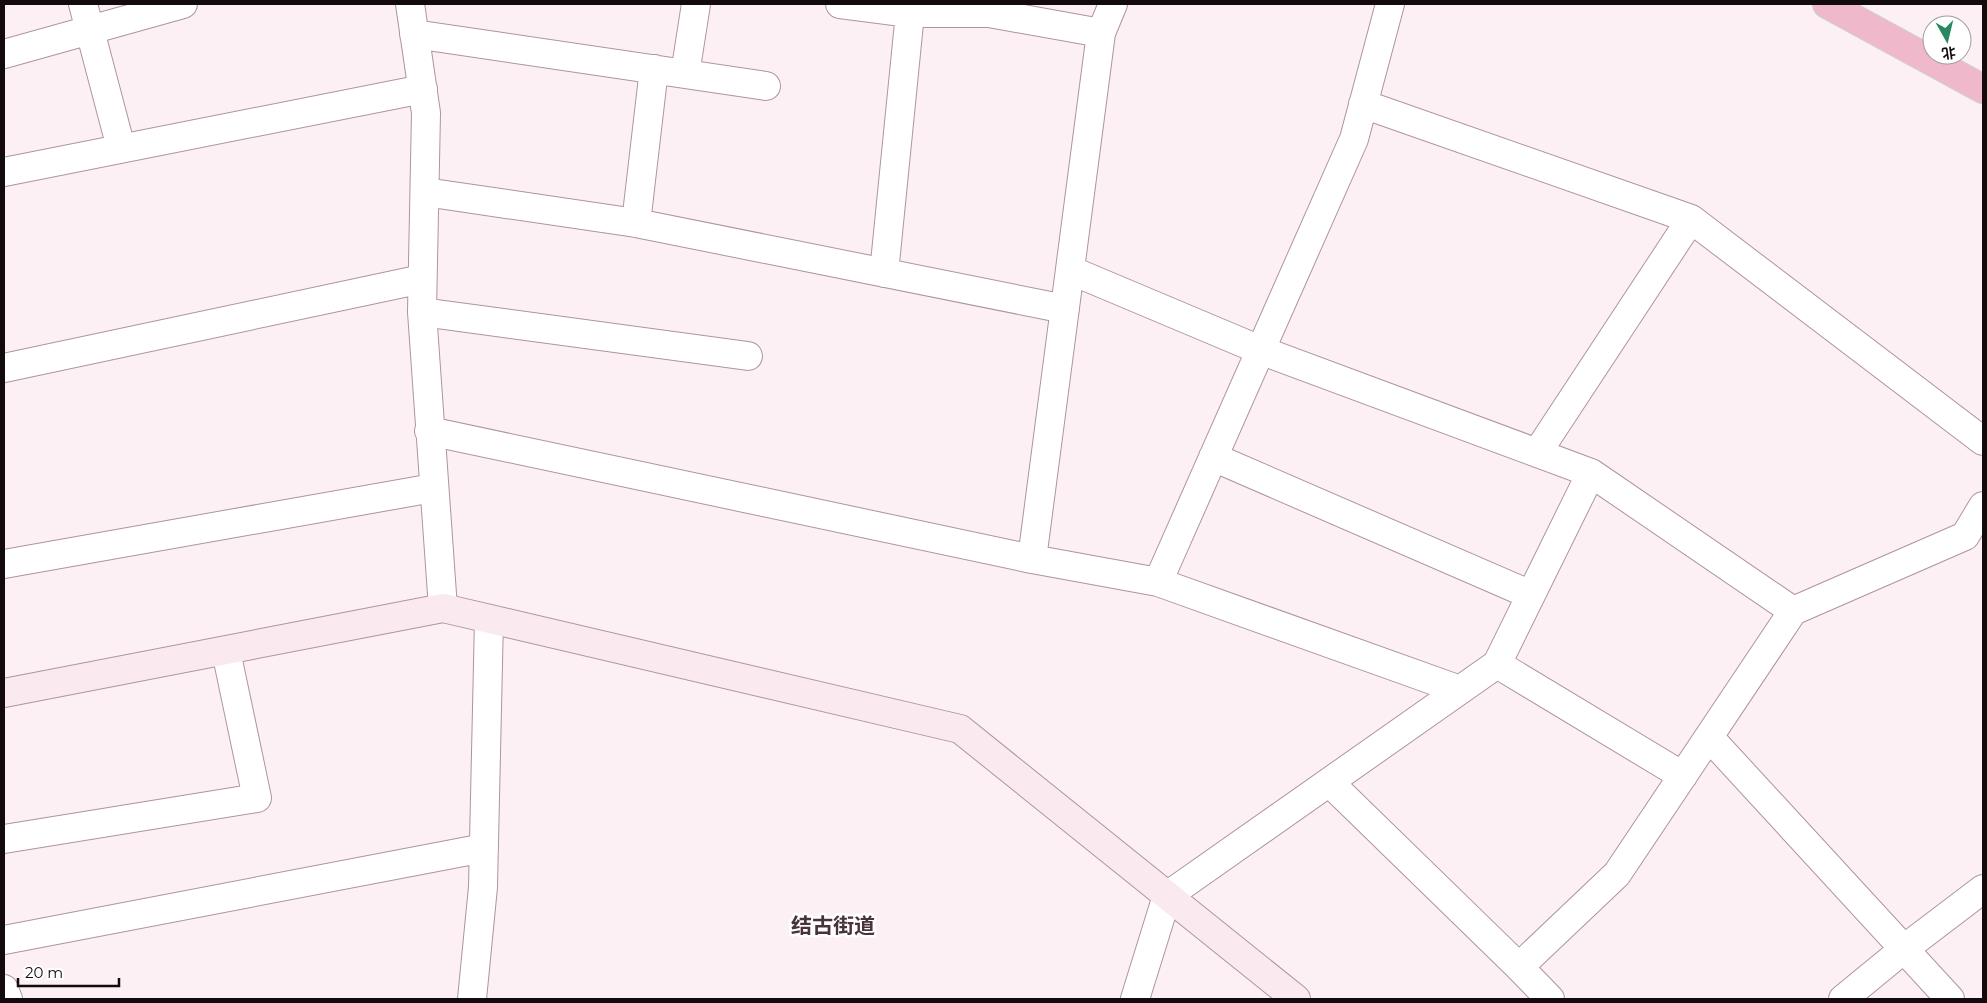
<svg xmlns="http://www.w3.org/2000/svg" width="1987" height="1003" font-family="Montserrat,'Noto Sans SC',sans-serif">
<style>
.lines{fill:none;stroke-linecap:round;stroke-linejoin:round}
.street-casing{stroke:#af949c;stroke-width:30}
.secondary-casing{stroke:#af949c;stroke-width:30}
.highway-casing{stroke:#d0cecf;stroke-width:30}
.street{stroke:#fff;stroke-width:28}
.secondary{stroke:#faeaef;stroke-width:28}
.highway{stroke:#f0b9cb;stroke-width:28}
.labels{text-anchor:middle;stroke-width:5;stroke-linejoin:round;paint-order:stroke}
.district-label{font-size:21px;font-weight:bold;fill:#49333a;stroke:#fff}
</style>
<rect width="100%" height="100%" fill="#fcf0f4"/>
<g class="lines">
<defs>
<path id="street" d="M83,4L121,148
M410,4L426,113L422,312L443,608
M840,4L910,13H989L1101,33
M414,34L766,86
M4,54L183,4
M685,74L696,4
M1363,104L1691,219L1983,441
M4,172L423,89
M425,192L636,223L1065,309
M636,223L654,69
M1070,270L1260,350L1591,473L1793,611
M884,273L910,13
M422,312L748,356
M4,368L422,279
M429,431L1032,559L1158,582L1460,690
M1537,453L1691,219
M1213,457L1531,595
M1032,559L1101,33L1113,4
M4,564L433,488
M1158,582L1354,139L1390,4
M1497,664L1683,776
M1709,737L1950,999
M1329,782L1519,967L1550,999
M4,839L257,798L226,651
M4,940L484,848
M1519,967L1617,874L1793,611L1965,536L1983,506
M4,989L8,999
M472,999L483,887L489,619
M1135,999L1167,896L1497,664L1591,473
M1843,999L1904,949L1983,889"/>
<path id="secondary" d="M4,693L443,608L960,729L1296,999"/>
<path id="highway" d="M1827,4L1983,89"/>
</defs>
<use href="#street" class="street-casing"/>
<use href="#secondary" class="secondary-casing"/>
<use href="#highway" class="highway-casing"/>
<use href="#street" class="street"/>
<use href="#secondary" class="secondary"/>
<use href="#highway" class="highway"/>
</g>
<g class="labels">
<g class="district-label">
<text x="833" y="933">结古街道</text>
</g>
</g>
<rect width="1987" height="1003" fill="none" stroke="#130a0d" stroke-width="10"/>
<g transform="translate(1947 40) rotate(172)"><circle r="24" fill="#ffffff" stroke="#a19d9e"/>
<path d="M0-4L9 19L0 12L-9 19Z" fill="#298860"/>
<text y="-8" font-size="14" font-weight="bold" text-anchor="middle" fill="#130a0d">北</text>
</g>
<path d="M18 978v8h101v-8" fill="none" stroke="#130a0d" stroke-width="2.5"/>
<text x="25" y="978" font-size="15" fill="#130a0d" stroke="#ffffff" stroke-width="4" paint-order="stroke">20 m</text>
</svg>
